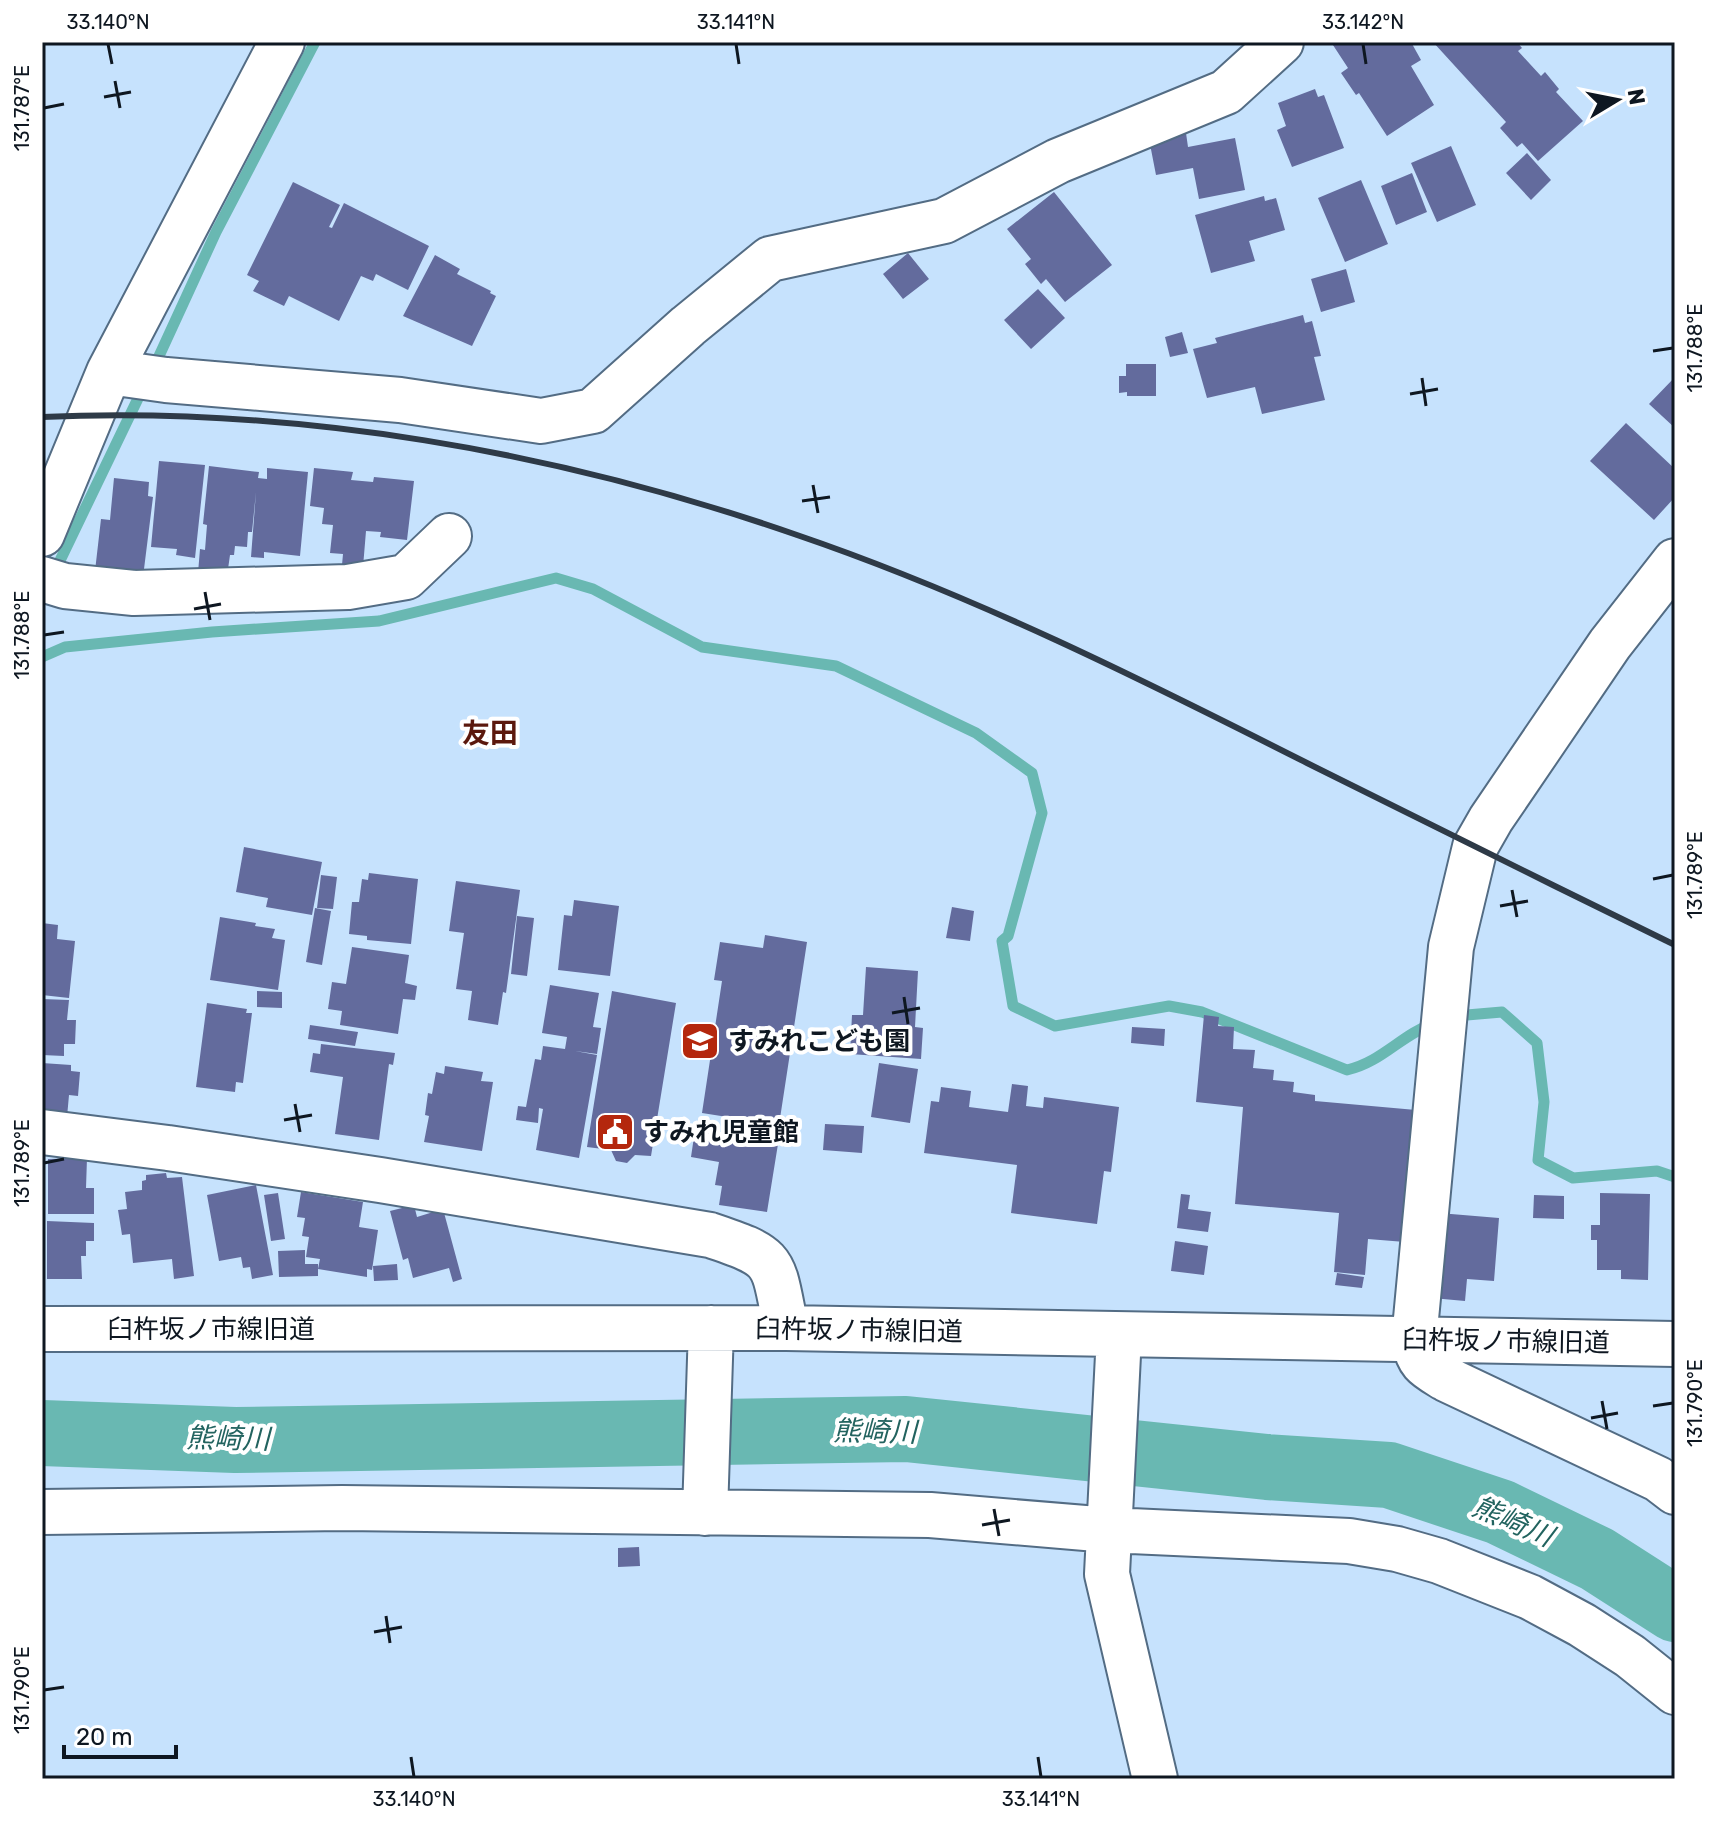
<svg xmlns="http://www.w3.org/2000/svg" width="1717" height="1821" font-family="Rubik,'Noto Sans JP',sans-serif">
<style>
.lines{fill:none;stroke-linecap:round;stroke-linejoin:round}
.stream{stroke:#69b8b2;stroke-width:11}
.river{stroke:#69b8b2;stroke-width:66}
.building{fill:#636b9d}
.minor-casing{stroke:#536c84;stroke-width:48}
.minor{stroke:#fff;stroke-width:44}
.rail{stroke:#2e3a47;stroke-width:6}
.ticks{fill:none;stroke:#0e1721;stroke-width:3}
.labels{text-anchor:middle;stroke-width:8;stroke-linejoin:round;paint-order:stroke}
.poi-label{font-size:26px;font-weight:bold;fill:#0e1721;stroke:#fff;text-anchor:start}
.street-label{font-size:26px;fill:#0e1721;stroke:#fff}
.neighbourhood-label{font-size:28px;font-weight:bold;fill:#5b180d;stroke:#fff}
.water-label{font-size:28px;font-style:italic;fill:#22635f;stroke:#fff}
.neatline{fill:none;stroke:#0e1721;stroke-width:3}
.ticks-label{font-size:20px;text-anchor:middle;fill:#0e1721}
</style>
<rect width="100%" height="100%" fill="#c6e2fd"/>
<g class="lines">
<path class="stream" d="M154,367L216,232L315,42
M54,573L144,386
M42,657L65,647L212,632L379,621L556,578L593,589L702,647L836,666L976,733L1032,773L1042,813L1008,936L1002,941L1013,1006L1055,1026L1169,1006L1202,1012L1347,1070C1382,1062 1401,1035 1434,1023
M1455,1016L1502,1012L1537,1043L1544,1102L1538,1160L1573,1178L1657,1171L1675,1177"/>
<path class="river" d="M42,1433L235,1440L906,1429L1267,1467L1389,1475L1500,1512L1597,1559L1675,1609"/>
</g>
<path class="building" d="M1331,42H1411L1421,60L1411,66L1434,105L1387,136L1359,93L1356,95L1341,73L1348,68Z
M1433,42H1490L1492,44L1494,42H1517L1522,48L1518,51L1541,76L1545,72L1559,89L1556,92L1583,121L1538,161L1522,143L1517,147L1500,128L1506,122Z
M1315,89L1318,97L1324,95L1344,148L1292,167L1277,130L1286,126L1278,103Z
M1186,133L1188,147L1235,138L1245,190L1199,199L1193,168L1156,175L1149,139Z
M1451,146L1476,205L1437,222L1411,163Z
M1527,153L1551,180L1531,200L1506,173Z
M1412,173L1427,212L1396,225L1381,186Z
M1361,180L1388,244L1345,262L1318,198Z
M293,182L340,205L329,227L332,228L344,203L429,246L408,290L376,274L373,281L361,276L339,321L289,296L284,306L253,291L259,281L247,275Z
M1054,192L1112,265L1065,302L1046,279L1041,284L1025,264L1031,259L1007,229Z
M1264,196L1265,201L1276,198L1285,230L1249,241L1255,261L1211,273L1195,215Z
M908,253L929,279L903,299L883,274Z
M435,255L460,269L457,274L491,291L490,293L496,296L472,346L403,316Z
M1346,269L1355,302L1321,312L1311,279Z
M1038,289L1065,318L1031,349L1004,320Z
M1303,315L1305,323L1312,321L1321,356L1314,357L1325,400L1262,414L1255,387L1207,398L1193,349L1217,343L1215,338Z
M1182,332L1188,353L1170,357L1165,337Z
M1126,364H1156V396H1127V392L1119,393V376H1126Z
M1675,377V428L1649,404Z
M1626,423L1675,469V497L1654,520L1590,461Z
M159,461L205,465L195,558L176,555L177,549L151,547Z
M209,466L259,472L258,478L267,479V468L308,472L300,556L264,552V558L251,557L256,492L252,532H248L247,547L235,546L234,555H230L227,576L198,573L200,549L205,550L207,525L203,524Z
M314,468L353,472L351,480L373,482L374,477L414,481L407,540L380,537L381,532L366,531L363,567L342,565L343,554L330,553L333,525L322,524L324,508L310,506Z
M114,478L149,482L148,496L153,497L143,577L95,571L101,519L110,520Z
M244,847L322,862L312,915L266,907L268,898L236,892Z
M369,873L418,879L411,944L367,940V936L349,934L352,902H359L362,879L368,880Z
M321,875L337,877L333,909L317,908Z
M456,881L520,890L506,993L503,992L498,1025L468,1020L472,991L456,989L464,933L449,931Z
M574,900L619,906L610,976L558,970L564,915L572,916Z
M952,907L974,911L970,941L946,938Z
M315,908L331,911L322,965L306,962Z
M517,916L534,918L527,976L511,974Z
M220,917L256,923L255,926L275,929L272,938L285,940L278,990L210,980Z
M42,923L58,925L57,939L75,941L69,998L42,995Z
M765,935L807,942L779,1125L702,1113L722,981L714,980L720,942L763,948Z
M352,947L409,955L405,983L417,986L415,1000L403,999L398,1034L340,1025L342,1011L328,1009L332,982L346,984Z
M866,967L918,971L915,1027L923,1028L921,1059L850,1054L852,1015H863Z
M550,985L599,993L593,1027L601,1028L597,1054L575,1051L597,1055L579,1158L536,1150L543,1109L539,1108L538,1123L516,1120L518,1106L526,1107L535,1059L541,1060L543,1046L565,1049L567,1037L542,1033Z
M257,991L282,992V1008L257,1007Z
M612,991L676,1003L651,1156L635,1155L627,1163L616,1161L611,1150L587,1147Z
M42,999L69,1000L67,1020H76L75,1044H64V1056L42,1055Z
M207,1003L247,1009L246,1013H252L243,1083L236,1082L235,1092L196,1087Z
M1204,1015L1219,1017L1218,1026L1234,1027L1233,1049L1255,1050L1253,1068L1274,1070L1273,1080L1294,1082L1293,1092L1315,1095V1101L1416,1110L1405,1242L1368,1239L1365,1275L1334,1272L1339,1213L1235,1204L1243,1107L1196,1102Z
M310,1025L358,1032L355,1046L308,1039Z
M1132,1027L1165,1029L1164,1046L1131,1043Z
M321,1044L395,1053L393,1065L389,1064L379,1140L335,1134L343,1077L310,1072L313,1053L320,1054Z
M42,1063L71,1065V1071L80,1072L78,1096L69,1095L67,1117L42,1115Z
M879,1063L918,1069L910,1123L871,1117Z
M445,1066L483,1072L481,1081L493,1082L482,1151L424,1142L429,1116L425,1115L428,1093L432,1094L436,1072L444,1074Z
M1012,1084L1028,1086L1026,1106L1043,1108L1044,1097L1119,1107L1111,1172L1104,1171L1097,1224L1011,1213L1017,1165L924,1153L931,1101L939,1102L941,1087L971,1091L969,1107L1008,1112Z
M825,1124L864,1126L862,1153L823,1150Z
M695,1130L778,1144L767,1212L719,1205L722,1186L715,1185L719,1162L691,1157Z
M87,1158L86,1188H94V1214H48V1159Z
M166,1173L167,1178L182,1177L194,1276L174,1279L172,1259L133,1263L130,1234L122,1235L118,1210L127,1209L125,1192L142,1190V1181L146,1180V1175Z
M256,1185L273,1275L252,1279L250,1267L243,1268L241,1257L219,1261L207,1195Z
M301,1192L363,1202L359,1227L378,1230L372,1270L367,1269V1277L318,1269L320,1259L306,1257L309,1237L302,1236L305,1218L297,1217Z
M278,1193L285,1239L271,1241L264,1195Z
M1600,1193L1650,1194L1648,1280L1621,1279V1270H1597V1240H1591V1225H1600Z
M1181,1194L1190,1195L1188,1209L1211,1212L1208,1232L1177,1228Z
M1534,1195L1564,1196V1219L1533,1218Z
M414,1205L417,1217L443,1209L462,1279L453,1282L449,1268L413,1278L408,1258L403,1260L390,1211Z
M1439,1213L1499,1218L1494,1281L1467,1279L1465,1301L1432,1298Z
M47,1221L94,1223V1241H86V1256H81L82,1279H47Z
M1175,1241L1208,1246L1204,1275L1171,1271Z
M305,1250V1264H318V1276L279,1277L278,1251Z
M397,1264L398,1280L374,1281L373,1266Z
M1337,1273L1364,1277L1362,1288L1335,1285Z
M639,1547L640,1566L618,1567V1548Z"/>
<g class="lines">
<defs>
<path id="minor" d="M109,372L166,380L400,400L541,421L593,411L688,326L770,259L944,221L1058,161L1226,92L1281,42
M42,534L109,372L282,42
M1675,561L1610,644L1491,819L1475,847L1451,947L1414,1340C1418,1364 1426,1367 1446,1379L1658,1479L1675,1492
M42,579L65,586L134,593L348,587L406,577L449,536
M42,1132L168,1148L380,1180L710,1235C779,1258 772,1259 786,1328
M42,1329L786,1328L1675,1344
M1119,1335L1107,1574L1155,1779
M42,1512L342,1508L930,1515L1109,1530L1349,1541L1397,1549L1439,1561L1530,1597L1582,1625L1630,1656L1675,1692
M705,1513L711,1328"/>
</defs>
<use href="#minor" class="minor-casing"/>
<use href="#minor" class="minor"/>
<path class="rail" d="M42,417C297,406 556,451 797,535C973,595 1141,679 1307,763C1429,824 1552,885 1675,945"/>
</g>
<path class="ticks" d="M108,44L112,64M736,44L739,64M1363,44L1366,64M115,81L120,108M104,97L131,92M44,108L64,104M1653,351L1673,348M1422,378L1426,406M1410,394L1438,389M813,485L818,513M802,501L830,497M205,592L210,620M194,609L221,604M44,635L64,632M1653,879L1673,875M1512,890L1517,917M1500,906L1528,901M904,997L908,1024M892,1013L920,1008M295,1104L300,1132M284,1120L312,1115M44,1163L64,1159M1602,1401L1607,1429M1653,1406L1673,1403M1591,1418L1618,1413M994,1509L999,1536M982,1525L1010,1520M386,1616L390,1643M374,1632L402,1627M44,1690L64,1687M411,1757L414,1777M1038,1757L1041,1777"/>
<defs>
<symbol id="school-square" viewBox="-11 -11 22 22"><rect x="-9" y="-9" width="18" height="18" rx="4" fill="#b4270d" stroke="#fff"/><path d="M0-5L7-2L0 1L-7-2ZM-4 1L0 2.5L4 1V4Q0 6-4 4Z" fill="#fff"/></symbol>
<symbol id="civic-square" viewBox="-11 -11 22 22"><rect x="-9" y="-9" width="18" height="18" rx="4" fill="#b4270d" stroke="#fff"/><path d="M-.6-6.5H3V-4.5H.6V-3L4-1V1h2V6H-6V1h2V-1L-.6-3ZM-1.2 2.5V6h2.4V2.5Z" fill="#fff"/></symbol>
</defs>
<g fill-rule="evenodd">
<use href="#school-square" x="678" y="1019" width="44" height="44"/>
<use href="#civic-square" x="593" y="1110" width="44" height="44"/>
</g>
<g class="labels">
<g class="poi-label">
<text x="728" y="1050">すみれこども園</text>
<text x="643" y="1141">すみれ児童館</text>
</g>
<g class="street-label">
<text x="211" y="1338">臼杵坂ノ市線旧道</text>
<text transform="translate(859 1330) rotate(1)" y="9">臼杵坂ノ市線旧道</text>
<text transform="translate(1506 1341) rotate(1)" y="9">臼杵坂ノ市線旧道</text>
</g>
<g class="neighbourhood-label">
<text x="490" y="743">友田</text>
</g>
<g class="water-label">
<text transform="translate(875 1431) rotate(1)" y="10">熊崎川</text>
<text transform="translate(228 1438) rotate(1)" y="10">熊崎川</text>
<text transform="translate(1513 1521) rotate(23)" y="10">熊崎川</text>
</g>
</g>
<rect width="1717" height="1821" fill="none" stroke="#ffffff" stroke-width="88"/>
<g transform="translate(1617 100) rotate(80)" stroke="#ffffff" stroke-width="6" paint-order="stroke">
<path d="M0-6L14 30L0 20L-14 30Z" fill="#0e1721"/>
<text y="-12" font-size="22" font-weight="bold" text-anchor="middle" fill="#0e1721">N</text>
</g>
<path d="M64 1745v12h112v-12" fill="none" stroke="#0e1721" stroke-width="4"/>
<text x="76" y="1745" font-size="24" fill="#0e1721" stroke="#ffffff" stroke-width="6" paint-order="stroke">20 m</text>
<rect x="44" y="44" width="1629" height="1733" class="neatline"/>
<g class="ticks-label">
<text x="108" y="29">33.140°N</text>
<text x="736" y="29">33.141°N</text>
<text x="1363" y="29">33.142°N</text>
<text transform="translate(22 108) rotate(-90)" y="7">131.787°E</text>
<text transform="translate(1695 348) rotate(-90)" y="7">131.788°E</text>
<text transform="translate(22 635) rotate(-90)" y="7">131.788°E</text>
<text transform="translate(1695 875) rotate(-90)" y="7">131.789°E</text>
<text transform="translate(22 1163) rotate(-90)" y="7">131.789°E</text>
<text transform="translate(1695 1403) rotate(-90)" y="7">131.790°E</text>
<text transform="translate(22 1690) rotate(-90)" y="7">131.790°E</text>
<text x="414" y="1806">33.140°N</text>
<text x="1041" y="1806">33.141°N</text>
</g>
</svg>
